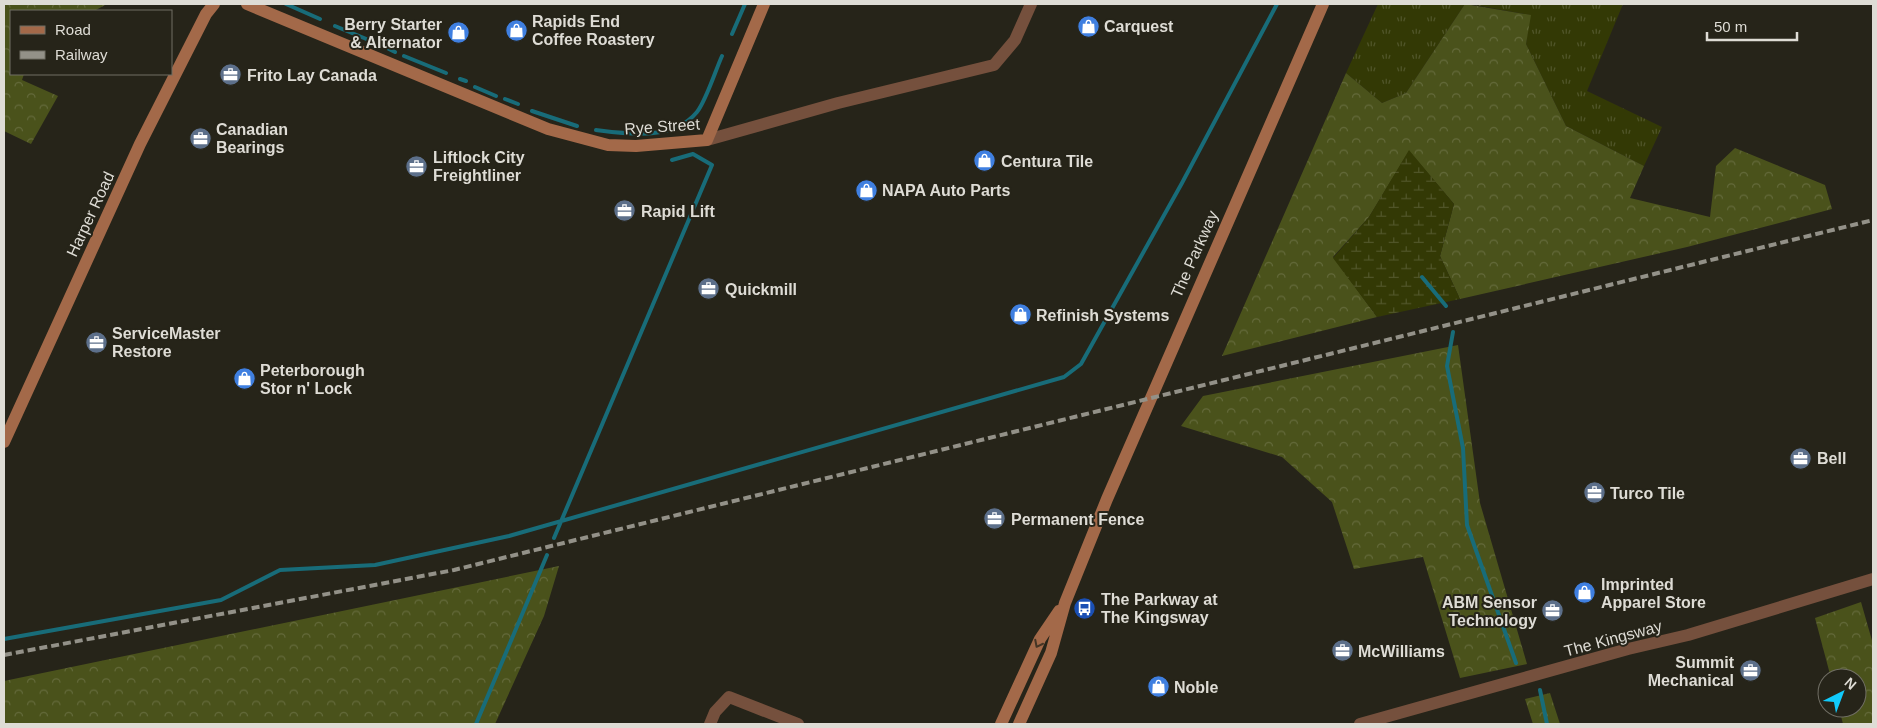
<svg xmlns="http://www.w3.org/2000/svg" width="1877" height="728" font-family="Arial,sans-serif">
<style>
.grass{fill:url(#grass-tufts)}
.forest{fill:url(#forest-crowns)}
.wetland{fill:url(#wetland-marsh)}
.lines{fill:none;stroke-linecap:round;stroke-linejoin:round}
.stream{stroke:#186c79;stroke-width:4}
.street{stroke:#75503d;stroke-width:12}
.secondary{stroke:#a36949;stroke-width:12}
.rail{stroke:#939188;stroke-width:4;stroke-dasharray:8 4;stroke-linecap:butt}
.oneway{stroke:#453525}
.labels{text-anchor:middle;stroke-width:4;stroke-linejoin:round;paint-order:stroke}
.poi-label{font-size:16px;font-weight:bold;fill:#dedcd5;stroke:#262419;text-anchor:start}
.street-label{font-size:16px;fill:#dedcd5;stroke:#262419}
</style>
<defs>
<pattern id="grass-tufts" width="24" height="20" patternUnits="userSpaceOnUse" patternTransform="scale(1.25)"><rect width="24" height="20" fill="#333905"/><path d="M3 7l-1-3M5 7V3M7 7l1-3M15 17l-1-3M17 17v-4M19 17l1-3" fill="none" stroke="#505529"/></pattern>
<pattern id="forest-crowns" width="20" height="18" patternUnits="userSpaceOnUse" patternTransform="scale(1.25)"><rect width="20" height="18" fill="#4a521b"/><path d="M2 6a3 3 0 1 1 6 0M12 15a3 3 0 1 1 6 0" fill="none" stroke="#646a3b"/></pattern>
<pattern id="wetland-marsh" width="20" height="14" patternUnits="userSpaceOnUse" patternTransform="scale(1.25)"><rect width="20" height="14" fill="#333905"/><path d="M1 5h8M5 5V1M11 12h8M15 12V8" fill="none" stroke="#505529"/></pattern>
</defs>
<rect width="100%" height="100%" fill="#262419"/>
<path class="grass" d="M1378,4H1465L1406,93L1382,103L1346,73Z
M1469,4H1623L1587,91L1662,127L1644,166L1566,126L1526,44L1530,15Z"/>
<path class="forest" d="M4,4H107L94,11H11V74H24L22,80L58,96L31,144L4,131Z
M1465,4L1531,15L1526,44L1566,126L1644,166L1630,198L1710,217L1716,166L1735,148L1825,185L1832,209L1687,247L1460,299L1440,256L1454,204L1409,151L1369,217L1333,257L1377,317L1222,356L1346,73L1382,103L1406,93Z
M1458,345L1480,503L1527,664L1460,678L1423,557L1354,569L1332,502L1282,457L1181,426L1203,396Z
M559,566L544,616L495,724H4V681Z
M1861,602L1873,644V724H1843L1839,708H1857V678H1831L1815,618Z
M1550,693L1560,724H1533L1525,699Z"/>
<path class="wetland" d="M1409,150L1454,204L1440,256L1460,299L1377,317L1333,258L1369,217Z"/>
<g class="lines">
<path class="stream" d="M286,4L320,19
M335,26L376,43
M732,34L745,4
M389,49L395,52
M404,56L446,73
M460,79L466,81
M475,87L496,96
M505,99L518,104
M532,111L577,126
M596,130C628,134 673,141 697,112C706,101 716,69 722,56
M1422,277L1446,306
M1453,332L1447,366L1463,448L1467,525L1516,663
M554,538L712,165L693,154L672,160
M4,639L221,600L280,570L375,565L509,536L1064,377L1081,364L1182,183L1277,4
M1540,690L1547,724
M476,724L547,555"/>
<path class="street" d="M707,140L838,103L994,65L1015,40L1031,4
M710,724L715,712L729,697L798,724
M1360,724L1628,649L1688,635L1873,579"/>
<path class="secondary" d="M247,4L548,129L608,145L636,146L707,140L764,4
M4,442L140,144L206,14L214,4
M1001,724L1040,639L1059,611
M1019,724L1051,653L1065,603L1107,499L1323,4"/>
<path class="rail" d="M4,655L454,570L1873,220"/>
</g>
<defs><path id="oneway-chevron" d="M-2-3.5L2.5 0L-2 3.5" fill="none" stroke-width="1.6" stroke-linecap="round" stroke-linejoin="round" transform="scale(1.25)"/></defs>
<use class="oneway" href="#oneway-chevron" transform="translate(1038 644) rotate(117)"/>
<defs>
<symbol id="shop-disc" viewBox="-11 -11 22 22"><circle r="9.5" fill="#3f7fe0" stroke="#262419"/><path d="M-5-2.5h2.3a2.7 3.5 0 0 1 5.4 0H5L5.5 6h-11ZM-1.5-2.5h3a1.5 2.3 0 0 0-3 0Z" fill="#fff"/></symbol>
<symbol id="office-disc" viewBox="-11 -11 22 22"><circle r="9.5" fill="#5c6f8a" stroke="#262419"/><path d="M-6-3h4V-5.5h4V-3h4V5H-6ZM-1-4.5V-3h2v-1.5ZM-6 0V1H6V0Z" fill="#fff"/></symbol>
<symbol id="bus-disc" viewBox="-11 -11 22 22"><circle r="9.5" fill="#1a4fb4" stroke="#262419"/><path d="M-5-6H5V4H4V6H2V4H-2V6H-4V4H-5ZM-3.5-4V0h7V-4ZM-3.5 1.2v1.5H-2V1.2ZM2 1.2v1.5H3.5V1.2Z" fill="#fff"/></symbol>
</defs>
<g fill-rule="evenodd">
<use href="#shop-disc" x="1076" y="14" width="25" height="25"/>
<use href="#shop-disc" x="504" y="18" width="25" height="25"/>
<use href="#shop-disc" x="446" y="20" width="25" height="25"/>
<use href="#office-disc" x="218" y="62" width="25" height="25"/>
<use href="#office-disc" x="188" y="126" width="25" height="25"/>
<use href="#shop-disc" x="972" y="148" width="25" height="25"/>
<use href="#office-disc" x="404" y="154" width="25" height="25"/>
<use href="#shop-disc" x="854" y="178" width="25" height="25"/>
<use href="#office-disc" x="612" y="198" width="25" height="25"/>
<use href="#office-disc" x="696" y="276" width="25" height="25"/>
<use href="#shop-disc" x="1008" y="302" width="25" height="25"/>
<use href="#office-disc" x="84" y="330" width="25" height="25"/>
<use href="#shop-disc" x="232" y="366" width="25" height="25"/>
<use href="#office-disc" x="1788" y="446" width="25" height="25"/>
<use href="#office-disc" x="1582" y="480" width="25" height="25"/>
<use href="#office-disc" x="982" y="506" width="25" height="25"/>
<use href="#shop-disc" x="1572" y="580" width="25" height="25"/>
<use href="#bus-disc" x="1072" y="596" width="25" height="25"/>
<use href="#office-disc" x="1540" y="598" width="25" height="25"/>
<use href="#office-disc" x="1330" y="638" width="25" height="25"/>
<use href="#office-disc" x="1738" y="658" width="25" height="25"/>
<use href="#shop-disc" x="1146" y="674" width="25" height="25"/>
</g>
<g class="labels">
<g class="poi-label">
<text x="532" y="27">Rapids End<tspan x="532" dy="18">Coffee Roastery</tspan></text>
<text x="442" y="30" text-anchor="end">Berry Starter<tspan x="442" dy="18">&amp; Alternator</tspan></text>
<text x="1104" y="32">Carquest</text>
<text x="247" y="81">Frito Lay Canada</text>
<text x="216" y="135">Canadian<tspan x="216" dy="18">Bearings</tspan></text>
<text x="433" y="163">Liftlock City<tspan x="433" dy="18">Freightliner</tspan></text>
<text x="1001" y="167">Centura Tile</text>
<text x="882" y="196">NAPA Auto Parts</text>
<text x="641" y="217">Rapid Lift</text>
<text x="725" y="295">Quickmill</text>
<text x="1036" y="321">Refinish Systems</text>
<text x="112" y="339">ServiceMaster<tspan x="112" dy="18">Restore</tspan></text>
<text x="260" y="376">Peterborough<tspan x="260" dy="18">Stor n' Lock</tspan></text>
<text x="1817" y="464">Bell</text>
<text x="1610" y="499">Turco Tile</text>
<text x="1011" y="525">Permanent Fence</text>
<text x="1601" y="590">Imprinted<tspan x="1601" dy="18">Apparel Store</tspan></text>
<text x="1101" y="605">The Parkway at<tspan x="1101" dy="18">The Kingsway</tspan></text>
<text x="1537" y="608" text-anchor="end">ABM Sensor<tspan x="1537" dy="18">Technology</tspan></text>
<text x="1358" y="657">McWilliams</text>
<text x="1734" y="668" text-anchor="end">Summit<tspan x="1734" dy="18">Mechanical</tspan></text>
<text x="1174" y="693">Noble</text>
</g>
<g class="street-label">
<text transform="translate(662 126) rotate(-4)" y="6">Rye Street</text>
<text transform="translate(90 214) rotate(-65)" y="6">Harper Road</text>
<text transform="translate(1194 254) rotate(-66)" y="6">The Parkway</text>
<text transform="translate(1613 638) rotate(-15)" y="6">The Kingsway</text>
</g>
</g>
<rect width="1877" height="728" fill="none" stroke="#dedcd5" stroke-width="10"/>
<rect x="10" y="10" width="162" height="65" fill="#262419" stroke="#706e64"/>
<rect x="20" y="26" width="25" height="8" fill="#a36949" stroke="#706e64"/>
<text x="55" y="35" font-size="15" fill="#dedcd5">Road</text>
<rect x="20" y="51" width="25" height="8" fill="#939188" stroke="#706e64"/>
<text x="55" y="60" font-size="15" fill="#dedcd5">Railway</text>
<g transform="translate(1842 693) rotate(42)"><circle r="24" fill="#262419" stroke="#706e64"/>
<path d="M0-4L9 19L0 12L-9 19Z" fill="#11cafb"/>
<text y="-8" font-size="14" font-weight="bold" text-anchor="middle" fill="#dedcd5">N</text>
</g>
<path d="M1707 32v8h90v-8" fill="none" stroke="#dedcd5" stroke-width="2.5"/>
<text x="1714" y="32" font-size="15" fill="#dedcd5" stroke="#262419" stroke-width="4" paint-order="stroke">50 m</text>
</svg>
